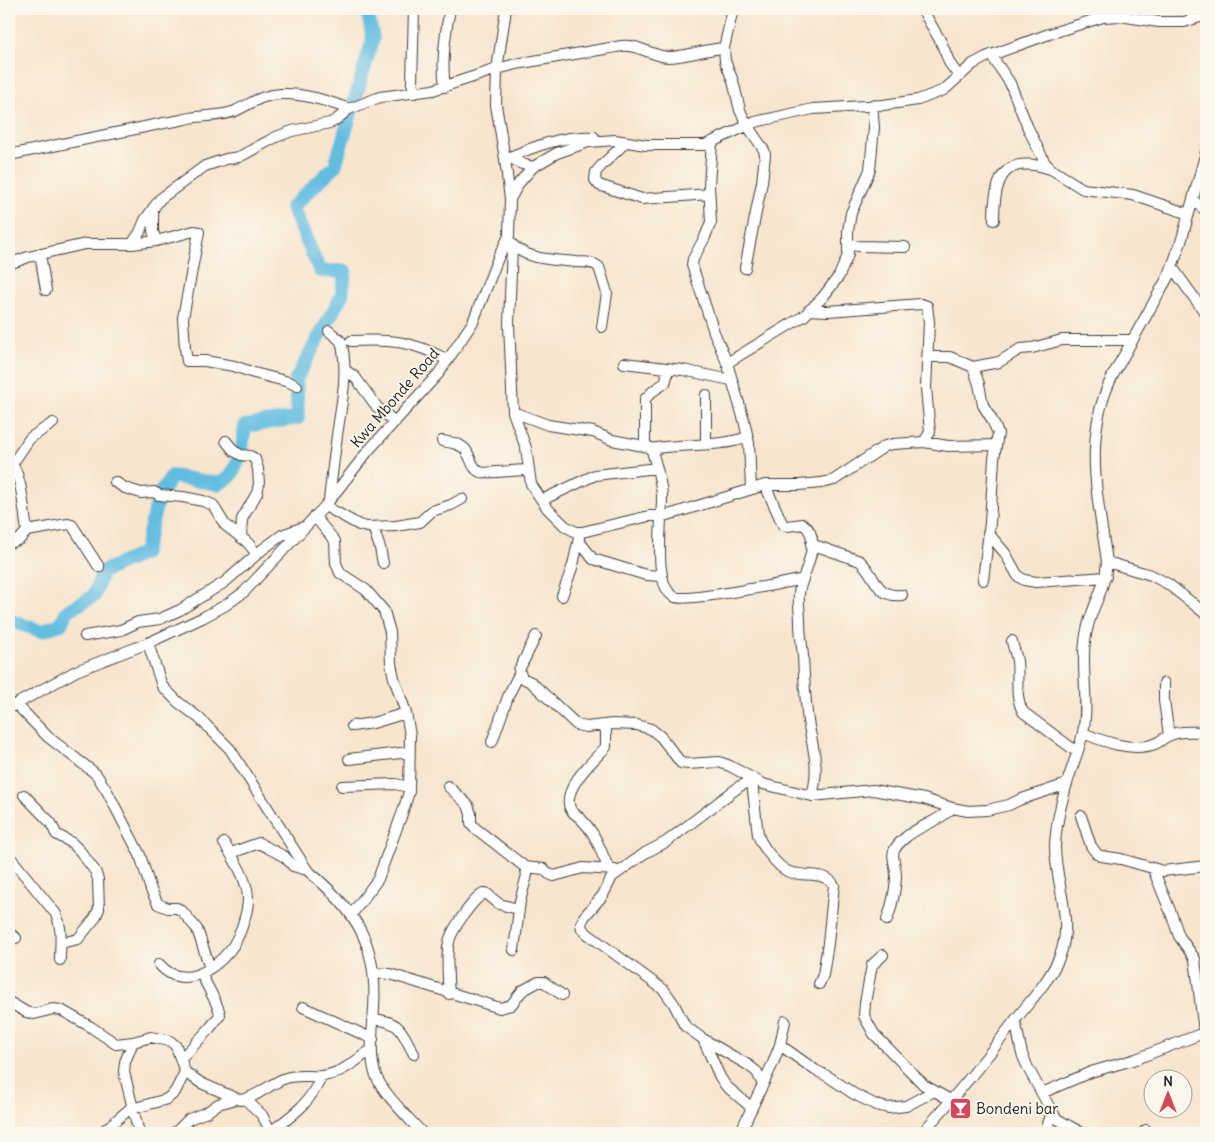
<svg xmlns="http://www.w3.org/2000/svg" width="1215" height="1142" font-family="Delius,sans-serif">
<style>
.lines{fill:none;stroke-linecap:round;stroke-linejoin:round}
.river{stroke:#63bde1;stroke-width:14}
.minor-casing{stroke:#3d3a37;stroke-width:12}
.minor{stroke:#fff;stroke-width:10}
.labels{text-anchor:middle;stroke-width:4;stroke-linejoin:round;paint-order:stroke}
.street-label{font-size:15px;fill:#1c1c1c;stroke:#fbf7ec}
.poi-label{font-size:15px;fill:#1c1c1c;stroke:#fbf7ec;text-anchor:start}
</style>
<rect width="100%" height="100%" fill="#fbf7ec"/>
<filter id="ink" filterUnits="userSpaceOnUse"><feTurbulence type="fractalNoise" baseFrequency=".02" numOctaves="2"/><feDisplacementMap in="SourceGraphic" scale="10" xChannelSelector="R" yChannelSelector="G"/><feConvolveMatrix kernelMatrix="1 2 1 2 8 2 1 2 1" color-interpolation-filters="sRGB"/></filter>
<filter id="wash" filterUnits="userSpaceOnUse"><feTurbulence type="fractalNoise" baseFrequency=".0096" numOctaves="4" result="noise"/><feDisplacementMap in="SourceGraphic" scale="20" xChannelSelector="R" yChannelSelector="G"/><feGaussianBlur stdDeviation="1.12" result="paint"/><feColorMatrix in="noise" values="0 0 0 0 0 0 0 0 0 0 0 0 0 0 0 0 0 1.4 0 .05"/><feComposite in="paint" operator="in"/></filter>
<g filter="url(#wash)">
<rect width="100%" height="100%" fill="#f7e5ce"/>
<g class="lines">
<path class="river" d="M9,620L41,631L61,624L67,611L94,596L102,572L144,553L159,495L172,476L219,484L231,476L241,455L245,426L298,418L296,379L342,295L345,271H320L292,207L335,166L373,39L367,9"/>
</g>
</g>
<g filter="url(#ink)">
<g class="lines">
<defs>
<path id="minor" d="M414,9L412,83L415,93
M733,9L724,48L725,61L733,81L740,110L747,125L764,150L765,155L762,182L745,268
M922,9L941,42L950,64L959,76
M991,55L1010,83L1028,128L1045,163L1051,169L1083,189L1133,195L1189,214
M445,87C441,61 445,34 450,9
M626,142L601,166L596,172L595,180L599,185L642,199L709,194
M712,143L709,185L711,222L705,237L693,259L692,265L714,332L727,363L744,420L749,443L751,489
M9,155L164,123C173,122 181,120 190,118C205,115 221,117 235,111C253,103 260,95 281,94C304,93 328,101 349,109L380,97L433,90L497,69L516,64L622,46C638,44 652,56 668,57C687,57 705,49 724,48
M509,157L522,164L533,167
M505,159C533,147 563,135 594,137
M510,199L519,183L533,167L557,153L588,142L615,140L646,145H705L755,122L813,109L883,105L918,100L944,90L973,64L986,57L1049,34L1103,17L1120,16L1159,22H1184L1206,15
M1193,200L1206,211
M153,208V231L156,241
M994,220C994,177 1004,154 1051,169
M510,242C524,260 555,260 577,262C585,262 593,262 599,267L607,293L602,327
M132,244L156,241L194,231L199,232L183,318L185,348L187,361H205L234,366L254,373L289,382L297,386
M849,244L858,246L905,247
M512,245L509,324L513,412L526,448L531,484L547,508L565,526L576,532H582L649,516H663L675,513L765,485H799L821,483L834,480L885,446L893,444L924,442L930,432L926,388L929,322L927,306L921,304L828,311L809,310
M40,254L46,290
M9,264L28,257L85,244H132L140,232L145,220L160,199L205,166L226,159L239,157L276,137L292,131L330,123L336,120L349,109
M1172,267L1206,314
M329,331L341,341C348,367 343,396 339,422C335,448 332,474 329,500
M351,341C392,339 412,341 448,360
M927,357H950L973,367L999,362L1020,349L1032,348L1062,340H1133
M624,363L683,370L731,380
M727,363L804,316L823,297L839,276L848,255V231L851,213L870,170L874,127L872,105
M973,367L979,384L983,405L991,418L998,433L994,459L990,523L983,580
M345,370L355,377L377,407L395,422
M513,412L548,425L593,432L612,440L649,447L652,451C656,465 661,480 662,495C663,516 651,587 675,597C686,602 786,583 803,579
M226,441L234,451L241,455L250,456L255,459L258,469L259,484L257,493L242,519L241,538
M442,441C449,442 459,443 465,449C471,456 471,468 480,472C484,474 519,470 528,470
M924,442L948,446L996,445
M706,444V395
M645,445V399L653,391L665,383L667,376L666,368
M651,449C683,443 717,448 748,437
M9,460C22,471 24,514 27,531L20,539L9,543
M13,463L30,438L53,423
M115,482L125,488L141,493L154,492L159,495L183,497L203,501L213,505L225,525L247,542L257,554
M765,485L783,525L787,526L803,524C823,538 805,569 800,588C797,598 800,611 800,622C800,634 802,645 803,656C804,678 805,699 808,721C813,750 820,766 812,796
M542,500L595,475L657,468
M325,506L359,525L367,527L396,526L420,522L432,511L451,505L462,499
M315,517L335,541L336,563L340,573L366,590L384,611L390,632L391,664L394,678L406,713L410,735L409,792L402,814L378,879L352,914
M373,527L380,548L383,563
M27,531L68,524L72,525L99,567
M988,533L1005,553L1018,576L1024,580L1036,582L1106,577
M579,541L593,559L646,575L661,576
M811,544L860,561C876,575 875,598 902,595
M1107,562L1151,575L1168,584L1206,614
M562,596L573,565L579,538
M85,636L121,630L138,622L160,619L180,610L225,582L263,549L282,535L304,527
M536,636L519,670L522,678L531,682L577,725L586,727L613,724L637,725L651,729L661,737L681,763L688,764L719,762L730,766L763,784L812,796L873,790L924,799L952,808L968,811L987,810L1009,805L1019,800L1067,784
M1012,641C1013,648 1016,654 1017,661C1019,679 1014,695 1023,712L1077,752
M148,643L162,686L178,702L199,718L230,749L307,870C356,910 378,944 374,1008C373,1028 369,1053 375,1073C381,1092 409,1118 422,1133
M1164,683V701L1169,735
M16,704L48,737L96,774L107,791L140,855L151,890L158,904L168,908H177L182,911L197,929L210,968
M9,708L76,671L148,643L202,618L226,605L244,592L325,506L368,451L439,373L473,322L498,258L509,236L510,199L505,159L496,105L497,69L506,9
M606,725V747C594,760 562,788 570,808C572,813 577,815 581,819C585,823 590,829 593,834C600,846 603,858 610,870
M352,726L373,723L406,713
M1083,733C1105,742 1131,752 1155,744C1159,742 1164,738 1168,736C1180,730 1193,732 1206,732
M492,742L509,694L519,674
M349,759L409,752
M754,780L740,786L666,842L645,853L612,877L603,895L584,917L581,924L582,929L589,935L664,990L674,1004L685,1026L703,1039L748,1065L757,1072L763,1085
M752,781L758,835C761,845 777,866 787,871C800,878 825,870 834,885L828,943L823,975L819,984
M342,786L395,784L409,787
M448,786L468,805L471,814V823L475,828L525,867L527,875L520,901L514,950
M24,795L51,823L56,834L72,843L80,851L95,871L98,879L99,909L95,918L78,939L61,943
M1081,816L1091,846L1097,854L1101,856L1121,859L1163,871L1206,866
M231,853L259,843L285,857L293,866L307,870
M9,856L56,914C63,929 60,944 60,960
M525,867L544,869L549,874L554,876L583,868L615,870
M1153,869L1171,913L1179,936L1195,959L1204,1032
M887,920C892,906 895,892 896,878C897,858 884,855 906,837C920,825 939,822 952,808
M9,933L16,938
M883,955L872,965L865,1003L864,1016L874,1034L924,1085L952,1101
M159,964C181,990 212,972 230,950C239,939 248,913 248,899C248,880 234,859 224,843
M373,973L390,974L500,1008L511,1005L522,991L538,982H544L562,995
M449,994C448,980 446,954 449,942C451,931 475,895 486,893L499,904L518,909
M9,1002L26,1012L34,1014L53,1009L61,1010L91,1027L116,1044L133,1042L151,1037L170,1041L176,1046L185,1072L201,1083L240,1100C257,1098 270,1083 286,1078C298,1074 309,1077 321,1076C340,1075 357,1060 372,1049
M303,1007L373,1039
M373,1019C402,1022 401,1031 414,1054
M1015,1020L1022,1054L1028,1068L1052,1112L1057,1119L1082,1133
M703,1039L720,1077L726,1086L752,1108
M133,1042L125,1062L124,1072L139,1133
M780,1045L815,1070L829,1077L854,1094L876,1105L888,1108L906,1106L934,1091
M181,1059L210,1028L220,1015C220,1007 205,983 201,973
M1042,1093L1091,1072L1136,1059L1206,1032
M245,1099L262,1115L271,1132
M132,1109L167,1099L175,1092L185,1072
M101,1133L132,1107
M175,1133L189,1119L207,1112L218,1104L236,1099
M269,1133C295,1113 307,1107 322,1076
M740,1133L773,1063L780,1045L785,1021
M922,1133C955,1097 986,1059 1016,1019C1031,1000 1049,981 1059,958C1075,920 1055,884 1055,846C1056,818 1064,791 1073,765C1077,754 1081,743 1083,732C1090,699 1079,664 1087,630C1092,605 1105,591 1107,562C1098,497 1082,436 1113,375L1169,275L1181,242L1206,152
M1045,1133L1052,1112
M1143,1133L1146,1130"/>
</defs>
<use href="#minor" class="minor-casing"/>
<use href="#minor" class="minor"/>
</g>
</g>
<defs>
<symbol id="bar-square" viewBox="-11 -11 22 22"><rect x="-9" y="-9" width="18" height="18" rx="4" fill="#d1495b" stroke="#fbf7ec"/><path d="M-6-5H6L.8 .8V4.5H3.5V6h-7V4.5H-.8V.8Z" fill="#fff"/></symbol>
</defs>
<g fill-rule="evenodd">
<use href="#bar-square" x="948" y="1096" width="25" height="25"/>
</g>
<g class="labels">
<g class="street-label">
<text transform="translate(395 398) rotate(-49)" y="5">Kwa Mbonde Road</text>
</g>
<g class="poi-label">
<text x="976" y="1114">Bondeni bar</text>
</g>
</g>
<rect width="1215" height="1142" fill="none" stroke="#fbf7ec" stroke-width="30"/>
<g transform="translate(1168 1094)"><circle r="24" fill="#fbf7ec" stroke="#a29f99"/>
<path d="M0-4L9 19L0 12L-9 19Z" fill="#d1495b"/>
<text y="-8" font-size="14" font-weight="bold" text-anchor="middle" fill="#1c1c1c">N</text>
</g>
</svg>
